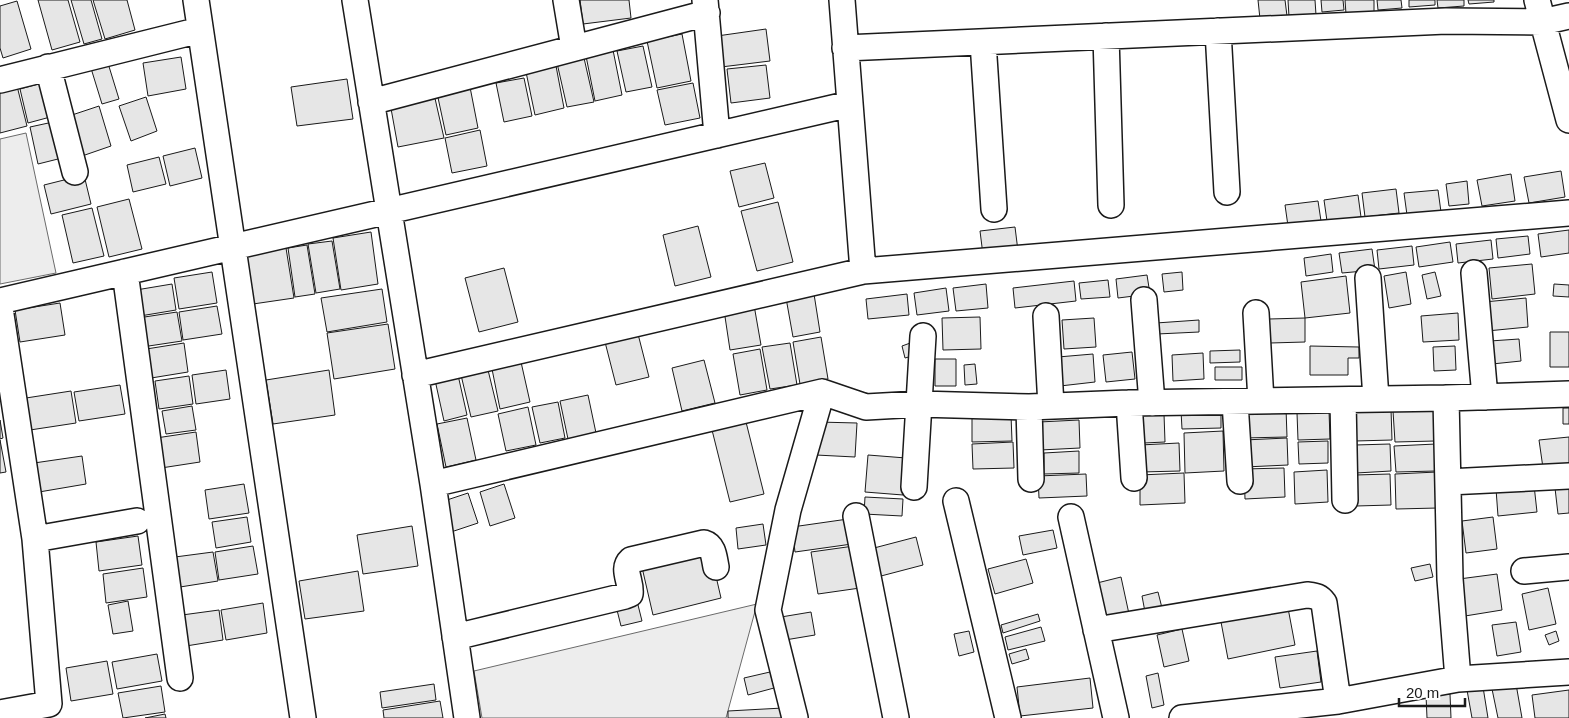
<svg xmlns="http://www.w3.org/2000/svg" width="1569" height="718" font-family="Arial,sans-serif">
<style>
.built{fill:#ededed;stroke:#6a6a6a}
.building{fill:#e6e6e6;stroke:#1a1a1a}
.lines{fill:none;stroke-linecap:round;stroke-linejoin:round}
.minor-casing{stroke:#1a1a1a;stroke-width:28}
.minor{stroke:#fff;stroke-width:25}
</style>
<rect width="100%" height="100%" fill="#fff"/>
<path class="built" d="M26,133L56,273L0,284V139Z
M757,604L726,718H482L474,671Z"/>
<path class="building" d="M38,0H68L80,42L52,50Z
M71,0H91L102,39L84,44Z
M93,0H127L135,30L105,39Z
M580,0H629L631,18L583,24Z
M1258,0H1285L1287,16L1260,19Z
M1288,0H1315L1316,15L1289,17Z
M1321,0H1343L1344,10L1322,12Z
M1345,0H1374V12L1346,14Z
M1377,0H1401L1402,8L1378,10Z
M1409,0H1435V5L1409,7Z
M1437,0H1464V6L1438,8Z
M1468,0H1494V2L1469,4Z
M17,1L31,49L3,58L0,48V6Z
M766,29L770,61L721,67L717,36Z
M682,34L691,81L657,88L647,41Z
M643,46L652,87L626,92L617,51Z
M613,50L622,95L595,101L586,56Z
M181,57L186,89L148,96L143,63Z
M584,58L594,102L567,107L557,63Z
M107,60L119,99L102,104L90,65Z
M766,65L770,98L731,103L727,69Z
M556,66L564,108L535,115L526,72Z
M524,78L532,116L504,122L496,83Z
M347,79L353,119L297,126L291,87Z
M46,82L54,116L28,123L20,89Z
M693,83L700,118L665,125L657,90Z
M17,86L27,126L0,133V90Z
M470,87L478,128L446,135L437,93Z
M434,94L444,138L398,147L390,103Z
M146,97L157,131L131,141L119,106Z
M99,106L111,146L82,156L69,116Z
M53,122L62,158L38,164L30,127Z
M480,130L487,166L452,173L445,138Z
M195,148L202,178L170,186L163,156Z
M159,157L166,184L133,192L127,165Z
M765,163L774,198L739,207L730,171Z
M1561,171L1565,197L1529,203L1524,177Z
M1511,174L1515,201L1482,206L1477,180Z
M84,175L91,204L51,214L44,185Z
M1467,181L1469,204L1449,206L1446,184Z
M1396,189L1399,213L1365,217L1362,193Z
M1438,190L1441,212L1407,215L1404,193Z
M1358,195L1361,217L1327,221L1324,200Z
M129,199L142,249L109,257L97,207Z
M1318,201L1321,221L1288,226L1285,205Z
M778,202L793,262L757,271L741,211Z
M92,208L104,256L73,263L62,215Z
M698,226L711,277L675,286L663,235Z
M1015,227L1018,251L983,255L980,231Z
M1569,230V253L1541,257L1538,234Z
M371,232L378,284L341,290L333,238Z
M1528,236L1530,254L1498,258L1496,239Z
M1491,240L1493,259L1458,263L1456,244Z
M332,241L340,289L316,293L308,244Z
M1450,242L1453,262L1419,267L1416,247Z
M307,245L315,294L295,297L288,248Z
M1412,246L1414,265L1379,269L1377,250Z
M286,248L294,298L253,304L246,255Z
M1372,249L1375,270L1342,273L1339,253Z
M1331,254L1333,272L1306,276L1304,258Z
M1532,264L1535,294L1492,299L1489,268Z
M504,268L518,322L479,332L465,278Z
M212,272L217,303L179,309L174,278Z
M1182,272L1183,290L1164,292L1162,274Z
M1406,272L1411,304L1389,308L1384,276Z
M1435,272L1441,296L1427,299L1422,275Z
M1147,275L1150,294L1118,298L1116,279Z
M1346,276L1350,313L1305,318L1301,282Z
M1108,280L1110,297L1081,299L1079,283Z
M1074,281L1076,301L1015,308L1013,288Z
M172,284L176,310L140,316L136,290Z
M986,284L988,308L956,311L953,288Z
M1554,284L1569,285V297L1553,296Z
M946,288L949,311L917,315L914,293Z
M382,289L387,322L327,332L321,298Z
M814,294L820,332L793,337L786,298Z
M907,294L909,315L868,319L866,299Z
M1526,298L1528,327L1487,331L1484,302Z
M60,303L65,335L20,342L15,310Z
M754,305L761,345L730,350L724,310Z
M217,306L222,334L183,340L179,312Z
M177,312L182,341L142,347L138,318Z
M1458,313L1459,340L1423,342L1421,316Z
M980,317L981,349L943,350L942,318Z
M1094,318L1096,347L1064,349L1062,320Z
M1305,318V342L1270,343L1269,319Z
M1199,320V332L1157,334L1156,323Z
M388,324L395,369L334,379L327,333Z
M1550,332H1569V367H1550Z
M638,334L649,377L616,385L605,342Z
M821,337L828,379L800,384L793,342Z
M1519,339L1521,361L1492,364L1490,341Z
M913,342L916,355L905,358L902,346Z
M184,343L188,372L145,379L140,350Z
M790,343L797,385L770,389L762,347Z
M1310,346L1359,347V358H1348V375H1310Z
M1455,346L1456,370L1434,371L1433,347Z
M760,349L767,390L740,395L733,354Z
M1240,350V362L1210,363V351Z
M1132,352L1135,379L1106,382L1103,355Z
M1203,353L1204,379L1173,381L1172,355Z
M1093,354L1095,382L1060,386L1058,357Z
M935,359H956V386H935Z
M704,360L715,403L682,411L672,368Z
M521,362L530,402L500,409L492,369Z
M975,364L977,384L965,385L964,365Z
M1215,367H1242V380H1215Z
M226,370L230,399L196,404L192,375Z
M329,370L335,415L273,424L266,380Z
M488,370L498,411L471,417L461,375Z
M458,375L467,415L444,421L435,380Z
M189,376L193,404L159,409L155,381Z
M120,385L125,414L79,421L74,392Z
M71,391L76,423L30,430L26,398Z
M588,395L596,433L568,439L560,401Z
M558,402L565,438L540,443L532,407Z
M192,406L196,430L166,434L162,411Z
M528,407L536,445L506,451L498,414Z
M1286,408L1287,437L1244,438L1243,410Z
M1563,408H1569V424H1563Z
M1221,409V428L1182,429L1181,411Z
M1391,409L1392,440L1355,441L1354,411Z
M1434,410L1435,441L1395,442L1393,411Z
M1329,411L1330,439L1298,440L1297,413Z
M1164,414L1165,442L1144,443L1143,415Z
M1011,415L1012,441L972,442V417Z
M467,418L476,460L446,467L437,424Z
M745,418L764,494L730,502L711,426Z
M0,420L3,438L0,439Z
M1079,420L1080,448L1040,450L1039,422Z
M818,422L857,423L855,457L816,455Z
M1223,431L1224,471L1185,473L1184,433Z
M196,432L200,462L161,468L156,438Z
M1569,437V465L1543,468L1539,440Z
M1287,438L1288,465L1245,467L1244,440Z
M0,440L6,472L0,473Z
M1328,441V463L1299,464L1298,442Z
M1013,442L1014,468L973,469L972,444Z
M1179,443L1180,471L1141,472L1140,445Z
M1390,444L1391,471L1356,473L1355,445Z
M1436,444V471L1396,472L1394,446Z
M1079,451V473L1044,474V453Z
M868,455L906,458L903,495L865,492Z
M82,456L86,484L39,492L34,463Z
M1284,468L1285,497L1245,499L1244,469Z
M1327,470L1328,502L1295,504L1294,472Z
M1437,472L1438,508L1396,509L1395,474Z
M1184,473L1185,503L1140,505V475Z
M1086,474L1087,496L1039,498L1038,476Z
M1390,474L1391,505L1356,506L1355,475Z
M244,484L249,513L209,519L205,490Z
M504,484L515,518L490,526L480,492Z
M1534,485L1537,512L1498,516L1496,489Z
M1569,486V513L1558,514L1555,488Z
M468,493L478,523L451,532L441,502Z
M865,497L903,499L902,516L864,514Z
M247,517L251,542L216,548L212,522Z
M1493,517L1497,549L1466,553L1462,521Z
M848,519L852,544L795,552L792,527Z
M763,524L766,545L738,549L736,528Z
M412,526L418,566L363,574L357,535Z
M1053,530L1057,548L1023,555L1019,536Z
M138,536L142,565L99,571L96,542Z
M916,537L923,565L881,576L874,548Z
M253,546L258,574L219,580L215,552Z
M709,546L721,598L653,615L641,563Z
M854,546L860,588L818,594L811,552Z
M213,552L218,581L180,587L175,557Z
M1026,559L1033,583L995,594L988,569Z
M1430,564L1433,577L1415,581L1411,568Z
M143,568L147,597L106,603L103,574Z
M358,571L364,611L305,619L299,581Z
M1497,574L1502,610L1465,616L1459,579Z
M1121,577L1129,614L1105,619L1097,583Z
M1548,588L1556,624L1529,630L1522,594Z
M1158,592L1162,608L1145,612L1142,596Z
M128,601L133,631L113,634L108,605Z
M637,601L642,621L621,626L616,606Z
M263,603L267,633L226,640L221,610Z
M1288,608L1295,645L1228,659L1221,622Z
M219,610L223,640L186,646L182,615Z
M811,612L815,635L779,641L775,618Z
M1038,614L1040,621L1003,633L1001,625Z
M1516,622L1521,652L1497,656L1492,625Z
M1041,627L1045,641L1008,650L1005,637Z
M1182,629L1189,661L1164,667L1157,635Z
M969,631L974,652L959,656L954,634Z
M1556,631L1559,641L1549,645L1545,635Z
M1026,649L1029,659L1012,664L1009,654Z
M1317,651L1321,682L1280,688L1275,657Z
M157,654L162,681L117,689L112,662Z
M107,661L113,694L71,701L66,668Z
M770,672L774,688L748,695L744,678Z
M1158,673L1164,705L1152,708L1146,676Z
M1090,678L1093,708L1020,716L1017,687Z
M434,684L436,700L382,708L380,692Z
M1516,684L1522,718H1498L1492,689Z
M161,686L165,712L123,718L118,693Z
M1483,687L1488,718H1472L1467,690Z
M1569,690V718H1535L1532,695Z
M1450,694L1451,718H1427L1426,695Z
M440,701L443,718H384L383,710Z
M783,708V718H728V711Z
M165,714L166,718H145Z"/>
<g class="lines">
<defs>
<path id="minor" d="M196,0L303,718
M355,0L433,484L467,718
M566,0L574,48
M705,0L717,135
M842,0L863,271
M1537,0L1569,120
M1218,31L1227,192
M1106,36L1111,205
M983,42L994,209
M845,48L1446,21L1542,22L1569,16
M48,67L75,172
M0,80L200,30
M371,102L707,13
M125,272L180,678
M1474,273L1485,397
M1368,278L1376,399
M1144,300L1152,403
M0,301L850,104
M0,308L35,539L49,704L0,713
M1256,313L1261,401
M1046,316L1051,406
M415,375L863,271L1569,213
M1446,398L1450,579L1458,679
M1343,400L1345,500
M1235,402L1240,481
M1129,403L1134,478
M1029,407L1031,479
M1448,482L1569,476
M433,484L822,392L866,407L919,404L1029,407L1129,403L1446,398L1569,394
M914,487L923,336
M956,501L1008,718
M856,516L896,718
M1071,517L1116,718
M35,539L137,521
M1524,571L1569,567
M1096,630L1307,595C1315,596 1319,596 1324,603L1338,701
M455,637L625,596L630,594C632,582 621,569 631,560L704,543C714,546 714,558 716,567
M795,718L768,610L788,510L822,392
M1182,718L1338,701L1458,679L1569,672"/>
</defs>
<use href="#minor" class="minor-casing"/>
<use href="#minor" class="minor"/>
</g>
<path d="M1399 698v8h66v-8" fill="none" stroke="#1a1a1a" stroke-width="2.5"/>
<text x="1406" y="698" font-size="15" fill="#1a1a1a" stroke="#ffffff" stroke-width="4" paint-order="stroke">20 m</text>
</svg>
